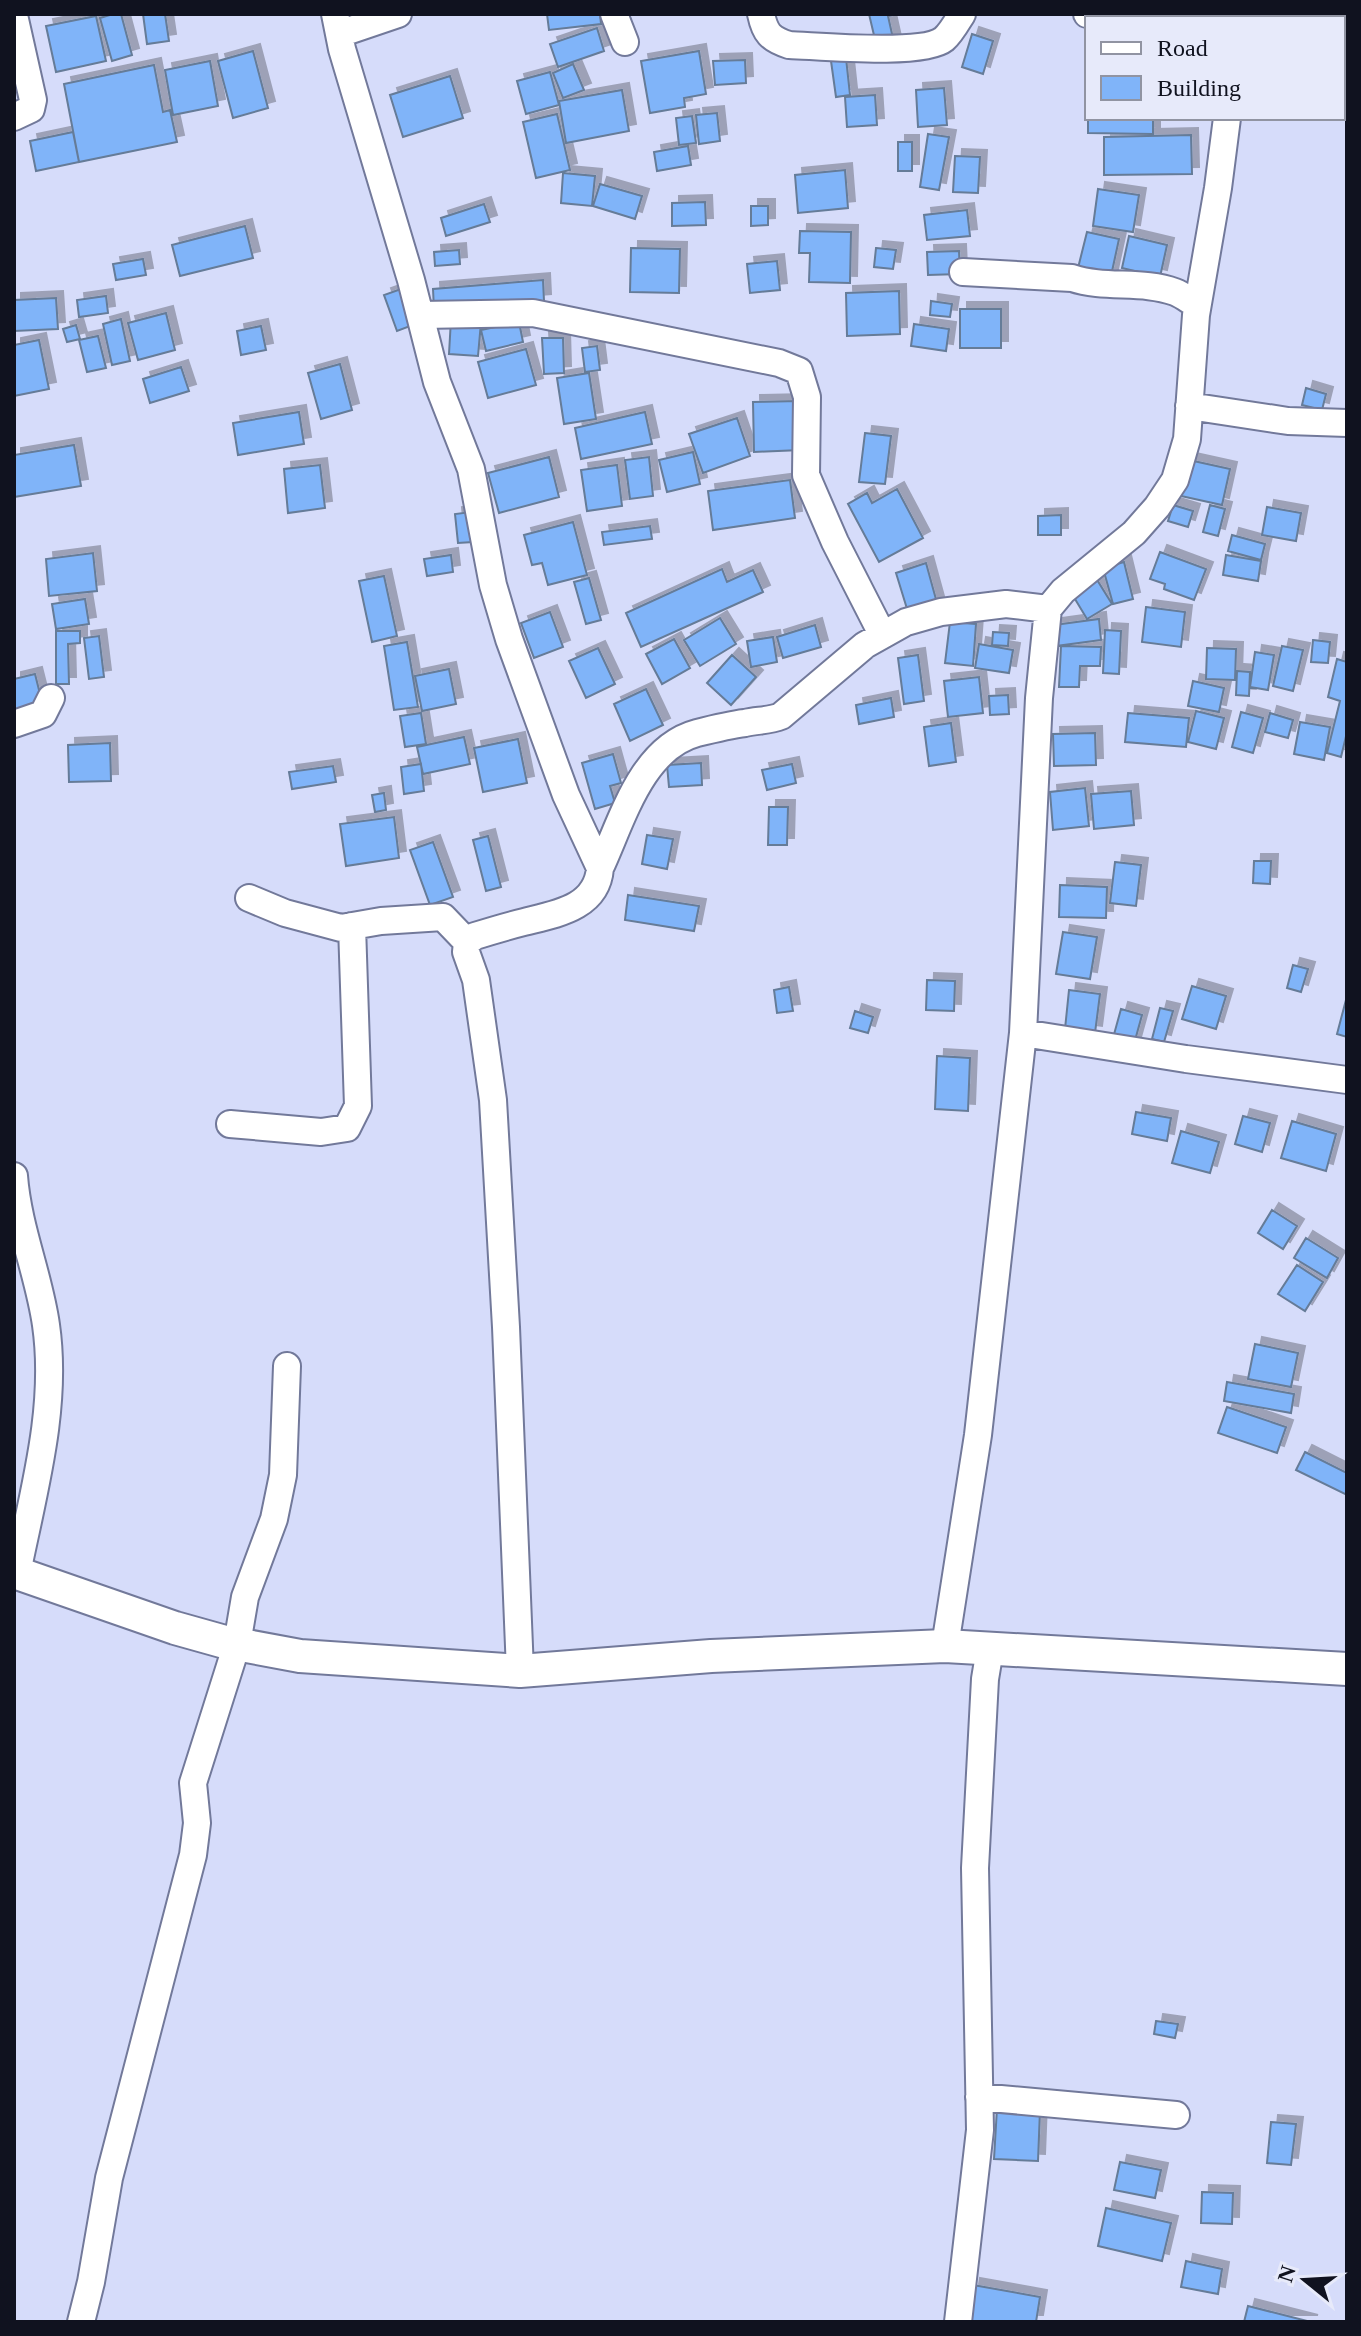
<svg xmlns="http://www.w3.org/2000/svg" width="1361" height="2336" font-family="Georgia,serif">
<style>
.building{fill:#80b4f9;stroke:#657b98;stroke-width:2;filter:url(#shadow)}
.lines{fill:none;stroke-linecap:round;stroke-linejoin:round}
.minor-casing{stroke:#72799a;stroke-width:30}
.tertiary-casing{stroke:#72799a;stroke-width:36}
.minor{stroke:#fff;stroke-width:26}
.tertiary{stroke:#fff;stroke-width:32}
</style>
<defs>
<filter id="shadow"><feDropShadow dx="7" dy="-7" stdDeviation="0" flood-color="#0004"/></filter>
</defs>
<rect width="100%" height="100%" fill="#d6dcfa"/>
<path class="building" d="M113,14H121L132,55L112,61L100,18Z
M143,14H165L169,41L147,44Z
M547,14H600L601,24L549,30Z
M869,14H897L888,16L894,43L877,48Z
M96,16L106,61L56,72L46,26Z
M597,28L604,51L558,67L550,44Z
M972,34L993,41L983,74L962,67Z
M253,51L268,108L233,118L218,61Z
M699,51L706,94L684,98L685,107L650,113L641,61Z
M846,58L850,95L836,97L831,61Z
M745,60L746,83L715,85L713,61Z
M210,61L218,106L173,115L165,70Z
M573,64L584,90L563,98L553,73Z
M154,65L163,112L170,110L177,142L79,162L64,84Z
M550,72L559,105L526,114L517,81Z
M450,76L463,118L403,137L390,95Z
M944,88L947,125L918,127L916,90Z
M622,90L629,131L566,143L559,101Z
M875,95L877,125L847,127L845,97Z
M717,113L720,141L699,144L696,115Z
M557,114L570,170L536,178L523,122Z
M692,116L696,143L679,145L676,118Z
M1088,118H1153V134L1088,133Z
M73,132L79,162L36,171L30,141Z
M928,134L949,137L939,190L920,187Z
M1191,135L1192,174L1104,175V137Z
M898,142H912V171H898Z
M688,146L691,165L657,171L654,152Z
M955,156L980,157L978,193L953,192Z
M845,170L848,208L798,213L795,175Z
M563,173L595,176L592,206L561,203Z
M600,184L642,196L635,219L593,206Z
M1098,189L1139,195L1133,232L1093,226Z
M705,202L706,225L672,226V203Z
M484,204L490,222L446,236L441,218Z
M751,206H768V225L751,226Z
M967,210L970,236L927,240L924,215Z
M245,226L253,258L180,276L172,245Z
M800,231L851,232L850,283L809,282L810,253H799Z
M1087,232L1119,239L1111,276L1078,268Z
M1129,236L1167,245L1160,277L1122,268Z
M631,248L680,249L679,293L630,292Z
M876,248L896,250L893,269L874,267Z
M459,250L460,264L435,266L434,252Z
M959,251L960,274L928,275L927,252Z
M143,259L146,275L116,280L113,264Z
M777,261L780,290L750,293L747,264Z
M543,280L544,301L434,310L433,289Z
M401,289L413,325L397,331L384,295Z
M899,291L900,334L847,336L846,293Z
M106,296L108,313L79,317L77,300Z
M56,298L58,329L14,331V300Z
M931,301L952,304L950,317L930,315Z
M960,309H1001V348H960Z
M166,313L175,350L138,360L128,323Z
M121,319L130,361L112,365L103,324Z
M451,319L481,322L478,356L449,354Z
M519,322L523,342L486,351L481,330Z
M914,324L949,329L946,351L911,346Z
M76,325L80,339L67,342L63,329Z
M261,326L266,350L241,355L237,331Z
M98,336L106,368L87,372L79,340Z
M542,338H563L564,373L544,374Z
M39,340L49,389L14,396V345Z
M597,346L600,370L585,372L582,348Z
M526,349L536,385L488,398L478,362Z
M340,364L352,410L321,419L308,373Z
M181,367L189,391L150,403L143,379Z
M589,373L596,419L564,424L557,378Z
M1306,388L1326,394L1322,410L1302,405Z
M799,401L801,450L754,452L753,402Z
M299,412L304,444L238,455L233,423Z
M645,412L652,444L581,459L575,428Z
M737,418L750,456L703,473L689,434Z
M865,433L891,436L885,484L859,482Z
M74,445L81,486L14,497V455Z
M693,452L700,484L667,492L659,460Z
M549,457L559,497L499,513L488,473Z
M649,457L653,496L630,499L625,460Z
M1189,460L1230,469L1222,505L1181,496Z
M320,465L325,508L288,513L284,469Z
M617,465L622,506L587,511L581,470Z
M790,480L795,518L713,530L708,491Z
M897,489L923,538L879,562L848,504L867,493L872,503Z
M1173,505L1193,511L1188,527L1168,521Z
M1210,505L1225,509L1218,536L1203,532Z
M1267,507L1301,513L1296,541L1262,535Z
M471,512L473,542L458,543L455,514Z
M1061,515V535H1038V516Z
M573,522L587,575L548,585L542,563L532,565L524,535Z
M650,526L652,539L604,545L602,532Z
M1232,535L1265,544L1261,560L1228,551Z
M1160,552L1206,569L1194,600L1164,589L1165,584L1150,579Z
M93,553L97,591L49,596L46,559Z
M451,555L453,572L427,576L424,559Z
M1226,555L1261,561L1258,581L1223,575Z
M1124,562L1133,599L1113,604L1103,568Z
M926,563L937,603L908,612L896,573Z
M722,569L727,582L753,570L763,592L641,647L626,613Z
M1094,575L1112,604L1087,619L1069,589Z
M384,576L397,636L372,642L359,581Z
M589,578L601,620L586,624L574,582Z
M85,599L89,624L56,629L52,604Z
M1146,607L1185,612L1181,647L1142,642Z
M550,612L563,647L534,658L521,623Z
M720,618L736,644L700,666L684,640Z
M1099,619L1101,640L1056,646L1054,625Z
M950,622L976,624L973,666L945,663Z
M815,625L821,647L783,658L777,637Z
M1105,630L1121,631L1119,674L1103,673Z
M56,631H80V643L68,644L69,684H56Z
M993,632L1009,633L1008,646L992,645Z
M99,636L104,677L89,679L84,638Z
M773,637L777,662L751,667L747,641Z
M674,639L690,668L662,684L646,654Z
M1313,640L1330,642L1328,663L1311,662Z
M407,642L418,707L394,710L384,646Z
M979,644L1013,650L1009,673L975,668Z
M1061,646L1101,647L1100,666H1080L1079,687H1059Z
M1282,646L1303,650L1293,691L1273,686Z
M598,648L615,684L586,698L569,661Z
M1207,648L1236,649L1235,680L1206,679Z
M1255,652L1274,655L1268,690L1250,687Z
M732,655L756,677L731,705L707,683Z
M918,655L924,701L904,704L898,658Z
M1337,659L1347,662V732L1341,757L1327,753L1340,701L1328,697Z
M449,669L456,704L422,711L415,676Z
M1237,671L1250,672L1249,696L1236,695Z
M35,674L43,706L14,714V679Z
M979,677L983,713L948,717L944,681Z
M1193,681L1224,688L1219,712L1188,706Z
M646,689L663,725L630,741L614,704Z
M1008,695L1009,714L990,715L989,696Z
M891,698L894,717L859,724L856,705Z
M1196,711L1224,718L1216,749L1188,742Z
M1241,712L1263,718L1253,753L1232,747Z
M421,713L426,744L405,747L400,716Z
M1128,713L1189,718L1186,747L1125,742Z
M1270,713L1293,720L1288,738L1265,732Z
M1300,722L1330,727L1324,760L1294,754Z
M951,723L956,762L929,766L924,727Z
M1095,733L1096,765L1054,766L1053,734Z
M464,737L470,764L423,774L417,747Z
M518,739L527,783L483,792L474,748Z
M110,743L111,781L69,782L68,745Z
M613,754L621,783L610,786L615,803L595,809L582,763Z
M701,763L702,785L669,787L667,765Z
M421,764L424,791L404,794L401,767Z
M792,764L796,783L767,790L762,770Z
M333,766L336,782L292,789L289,772Z
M1085,788L1089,826L1053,830L1050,792Z
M1131,791L1134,825L1094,829L1091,794Z
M384,793L386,810L375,812L372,795Z
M769,807H788L787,845H768Z
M394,817L399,858L346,866L340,824Z
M647,835L673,839L667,869L642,864Z
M488,836L501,887L486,891L473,840Z
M433,842L453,897L430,905L410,850Z
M1254,861H1271L1270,884L1253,883Z
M1115,862L1141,865L1136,906L1110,903Z
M1060,885L1107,887L1106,918L1059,917Z
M628,895L699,906L694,931L625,920Z
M1063,932L1097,937L1090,979L1056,974Z
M1293,965L1308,969L1301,992L1287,988Z
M927,980L955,981L954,1011L926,1010Z
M1192,986L1226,996L1216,1029L1182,1019Z
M789,987L793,1011L777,1013L774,990Z
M1069,990L1100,994L1095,1033L1065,1029Z
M1347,996V1037L1337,1034Z
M1160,1008L1173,1011L1164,1042L1152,1039Z
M1121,1009L1142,1015L1134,1044L1113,1038Z
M855,1011L873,1017L868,1033L850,1028Z
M937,1056L970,1058L968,1111L935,1109Z
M1136,1112L1171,1118L1167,1141L1132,1134Z
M1243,1116L1270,1123L1262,1152L1235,1144Z
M1292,1121L1336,1134L1326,1171L1281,1158Z
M1181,1131L1219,1142L1210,1173L1172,1163Z
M1272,1210L1297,1226L1283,1249L1258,1233Z
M1306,1238L1338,1258L1327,1278L1294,1258Z
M1297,1265L1323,1282L1305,1311L1278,1294Z
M1255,1344L1298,1353L1291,1387L1248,1379Z
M1227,1382L1294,1394L1291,1413L1224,1401Z
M1227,1407L1286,1427L1277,1453L1218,1433Z
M1305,1452L1347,1473V1495L1296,1470Z
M1156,2021L1178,2024L1175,2038L1154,2034Z
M997,2108L1040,2110L1038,2161L994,2159Z
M1271,2122L1296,2124L1291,2165L1267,2163Z
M1120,2162L1161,2170L1155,2198L1114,2190Z
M1202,2192L1233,2193L1232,2224L1201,2223Z
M1106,2208L1171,2223L1162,2261L1098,2246Z
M1186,2261L1222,2269L1218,2294L1181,2287Z
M973,2285L1040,2297L1036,2322H967Z
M1248,2306L1311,2322H1244Z"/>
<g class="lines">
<defs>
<path id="minor" d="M335,14L342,49L411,280L437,382L471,469L493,585L509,639L566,795L600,868C597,908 556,914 524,922C508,926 491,931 475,936L467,942L466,952L476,980L493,1100L506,1327L520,1671
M614,14L625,42
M761,14C765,33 770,39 789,45C819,46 923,56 944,39C951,33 957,22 962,14
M1087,14L1117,18
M14,15L33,100L31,109L14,117
M1343,30H1347
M339,34L398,14
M963,272L1072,278C1105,289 1142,280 1175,292C1183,295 1190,301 1197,305
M421,315L533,313L779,363L799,371L807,397L806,475L835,542L882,634
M1189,406L1288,421L1347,423
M14,724L43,714L51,698
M600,868C622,821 641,748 697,733C713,729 729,725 745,723C758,720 769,721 781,716L865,645L906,622L941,612L1006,604L1048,609
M249,898L285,913L341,928L381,921L443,917L467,942
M1023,1033L1186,1059L1347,1080
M230,1124L321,1132L347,1128L358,1106L352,926
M14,1176C18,1228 39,1275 46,1325C58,1408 33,1493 17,1573
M945,1646L978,1435L1023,1033L1039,698L1048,609L1063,591L1134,533L1157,507L1175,480L1187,439L1196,315L1218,188L1227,118
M979,2097L1176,2115
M81,2322L91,2282L109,2178L193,1855L197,1823L193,1783L237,1644L245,1597L274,1519L283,1475L287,1366
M958,2322L980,2130L975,1868L985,1679L990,1649"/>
<path id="tertiary" d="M14,1572L175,1628L225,1642L300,1656L520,1671L711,1656L945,1646L1347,1669"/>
</defs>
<use href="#minor" class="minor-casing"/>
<use href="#tertiary" class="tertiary-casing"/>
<use href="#minor" class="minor"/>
<use href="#tertiary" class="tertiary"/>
</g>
<rect width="1361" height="2336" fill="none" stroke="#10121f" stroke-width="32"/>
<rect x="1085" y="16" width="260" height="104" fill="#e7eafa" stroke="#9194a2" stroke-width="2"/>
<rect x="1101" y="42" width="40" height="12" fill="#ffffff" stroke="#9194a2" stroke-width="2"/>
<text x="1157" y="56" font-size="24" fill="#10121f">Road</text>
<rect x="1101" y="76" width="40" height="24" fill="#80b4f9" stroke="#9194a2" stroke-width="2"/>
<text x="1157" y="96" font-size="24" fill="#10121f">Building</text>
<g transform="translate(1305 2280) rotate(288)" stroke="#e7eafa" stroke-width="6" paint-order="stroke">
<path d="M0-6L14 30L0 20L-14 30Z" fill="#10121f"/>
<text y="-12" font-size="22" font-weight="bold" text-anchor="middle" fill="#10121f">N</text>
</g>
</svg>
